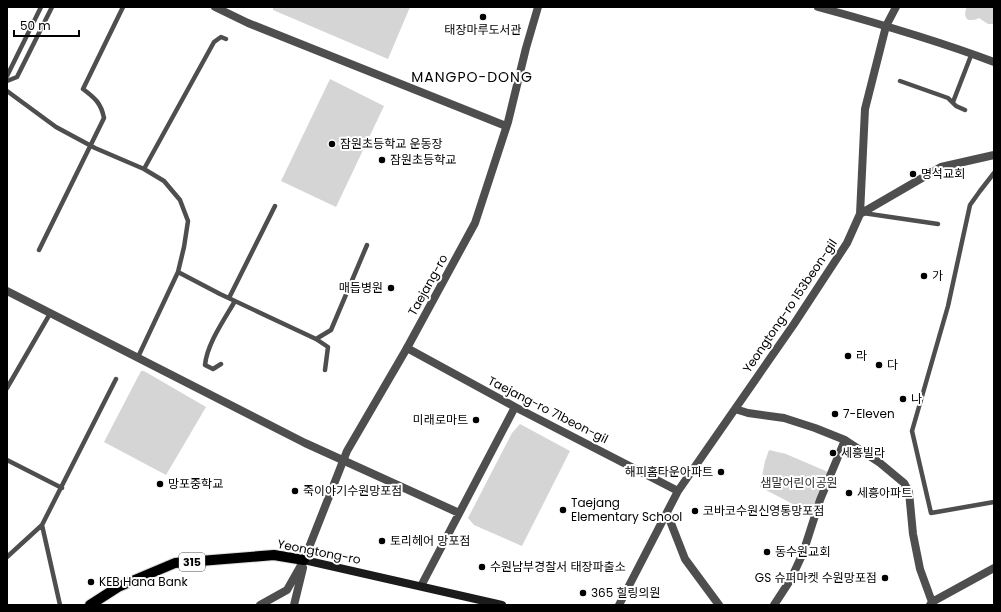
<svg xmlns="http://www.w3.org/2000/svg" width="1001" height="612" font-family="Poppins,'Noto Sans KR',sans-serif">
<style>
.green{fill:#d5d5d5}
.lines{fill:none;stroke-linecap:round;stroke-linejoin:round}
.primary-casing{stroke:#dbdbdb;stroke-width:12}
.service{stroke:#4e4e4e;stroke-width:4.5}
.minor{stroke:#4e4e4e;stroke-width:8}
.tertiary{stroke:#4e4e4e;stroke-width:8}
.secondary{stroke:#1b1b1b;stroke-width:8}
.primary{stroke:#000;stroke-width:10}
.poi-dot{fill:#000;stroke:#fff;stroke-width:1.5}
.labels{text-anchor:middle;stroke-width:4;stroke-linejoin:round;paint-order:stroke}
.shield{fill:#fff;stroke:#4c4c4c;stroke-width:1}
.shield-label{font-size:11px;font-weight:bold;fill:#000}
.poi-label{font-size:12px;fill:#000;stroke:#fff;text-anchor:start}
.street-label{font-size:12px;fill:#000;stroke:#fff}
.park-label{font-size:12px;fill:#2c2c2c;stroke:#fff}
.quarter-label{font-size:14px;letter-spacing:1px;fill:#000;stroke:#fff}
</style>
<rect width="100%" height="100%" fill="#fff"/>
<path class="green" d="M273,7H410L388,59L273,10Z
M967,7H994V24H988L979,18C977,19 975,20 972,20C964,21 964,12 967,7Z
M330,79L384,106L336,207L281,181Z
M141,371H144L206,407L166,475L104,442Z
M520,424L570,451L522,546L474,525L468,518L512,433Z
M769,450L786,454L828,472L812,514L760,487L765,461Z"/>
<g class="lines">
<defs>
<path id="primary" d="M90,605L118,587L175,563L274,555L304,560"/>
</defs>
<use href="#primary" class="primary-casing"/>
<path class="service" d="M7,76L41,7
M7,81L17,77L52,7
M900,81L948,98L956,106L965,110
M7,91L56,127L95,148L144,169L164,181L180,200L188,221L184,247L178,272L138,357
M953,102L972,53
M144,169L214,42L221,37L226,39
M994,173L980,191L970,205L948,306L912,431L931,513L994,502
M863,213L938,224
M39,250L104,118C101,103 95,98 83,89L123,7
M178,272L220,294L316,339L328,347L325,370
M229,298L275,206
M316,339L331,330L367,245
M221,364L213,369L205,365C207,344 224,320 235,301
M7,388L51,312
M7,460L62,488
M7,557L42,525
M60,605L42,525L116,379"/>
<path class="minor" d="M215,7L248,23L506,126
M818,7C877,23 936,40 994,62
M860,214L941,167L994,155
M7,291L305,443L459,513
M407,348L515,407L678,491
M735,409L748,413L784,418L815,428L845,440L880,463L904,483L909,492L913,534L920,569L932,602
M667,513L685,559L719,605
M421,586L515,407
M260,605L287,590L304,560
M294,605L303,568
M619,605L678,491L794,324L847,243L860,214L865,109L886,26L896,7
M774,605L791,579L803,553L820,500L845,440
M930,605L932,602L994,568"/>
<path class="tertiary" d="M304,560L347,451L407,348L475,223L508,122L526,48L538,7"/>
<path class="secondary" d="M304,560L502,605"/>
<use href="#primary" class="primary"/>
</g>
<g class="poi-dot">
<circle cx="483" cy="17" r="4"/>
<circle cx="332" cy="144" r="4"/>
<circle cx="382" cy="160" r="4"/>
<circle cx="913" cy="174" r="4"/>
<circle cx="924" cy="276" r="4"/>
<circle cx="391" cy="288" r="4"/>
<circle cx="848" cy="356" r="4"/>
<circle cx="879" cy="365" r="4"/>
<circle cx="903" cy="399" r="4"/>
<circle cx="835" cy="414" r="4"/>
<circle cx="476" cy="420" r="4"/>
<circle cx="833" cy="453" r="4"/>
<circle cx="721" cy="472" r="4"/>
<circle cx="160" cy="484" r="4"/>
<circle cx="295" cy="491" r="4"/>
<circle cx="849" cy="493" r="4"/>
<circle cx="563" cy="510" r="4"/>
<circle cx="695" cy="511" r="4"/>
<circle cx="382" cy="541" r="4"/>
<circle cx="767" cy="552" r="4"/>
<circle cx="482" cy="567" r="4"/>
<circle cx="885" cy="578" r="4"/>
<circle cx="91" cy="582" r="4"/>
<circle cx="583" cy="593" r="4"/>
</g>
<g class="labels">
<rect class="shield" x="179" y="553" width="26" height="18" rx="3"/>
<g class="shield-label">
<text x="192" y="566">315</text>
</g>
<g class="poi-label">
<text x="483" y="34" text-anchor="middle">태장마루도서관</text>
<text x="340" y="148">잠원초등학교 운동장</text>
<text x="390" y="164">잠원초등학교</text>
<text x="921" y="178">명석교회</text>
<text x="932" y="280">가</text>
<text x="383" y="292" text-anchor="end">매듭병원</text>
<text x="856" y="360">라</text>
<text x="887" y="369">다</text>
<text x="911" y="403">나</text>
<text x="843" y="418">7-Eleven</text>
<text x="468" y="424" text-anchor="end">미래로마트</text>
<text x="841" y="457">세흥빌라</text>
<text x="713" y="476" text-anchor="end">해피홈타운아파트</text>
<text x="168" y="488">망포중학교</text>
<text x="303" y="495">죽이야기수원망포점</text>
<text x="857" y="497">세흥아파트</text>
<text x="571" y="507">Taejang<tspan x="571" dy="14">Elementary School</tspan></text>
<text x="703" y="515">코바코수원신영통망포점</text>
<text x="390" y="545">토리헤어 망포점</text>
<text x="775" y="556">동수원교회</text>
<text x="490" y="571">수원남부경찰서 태장파출소</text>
<text x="877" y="582" text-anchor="end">GS 슈퍼마켓 수원망포점</text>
<text x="99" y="586">KEB Hana Bank</text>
<text x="591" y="597">365 힐링의원</text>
</g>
<g class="street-label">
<text transform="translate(428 285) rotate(-61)" y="4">Taejang-ro</text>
<text transform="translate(790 306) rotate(-56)" y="4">Yeongtong-ro 153beon-gil</text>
<text transform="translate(548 410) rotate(27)" y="4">Taejang-ro 71beon-gil</text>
<text transform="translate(319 552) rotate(11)" y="4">Yeongtong-ro</text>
</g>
<g class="park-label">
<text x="799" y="487">샘말어린이공원</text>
</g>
<g class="quarter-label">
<text x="472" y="82">MANGPO-DONG</text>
</g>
</g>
<rect width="1001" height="612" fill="none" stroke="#000000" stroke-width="16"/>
<path d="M14 30v6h65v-6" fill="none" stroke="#000000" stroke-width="2"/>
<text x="20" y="30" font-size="12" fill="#000000" stroke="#ffffff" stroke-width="3" paint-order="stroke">50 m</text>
</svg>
